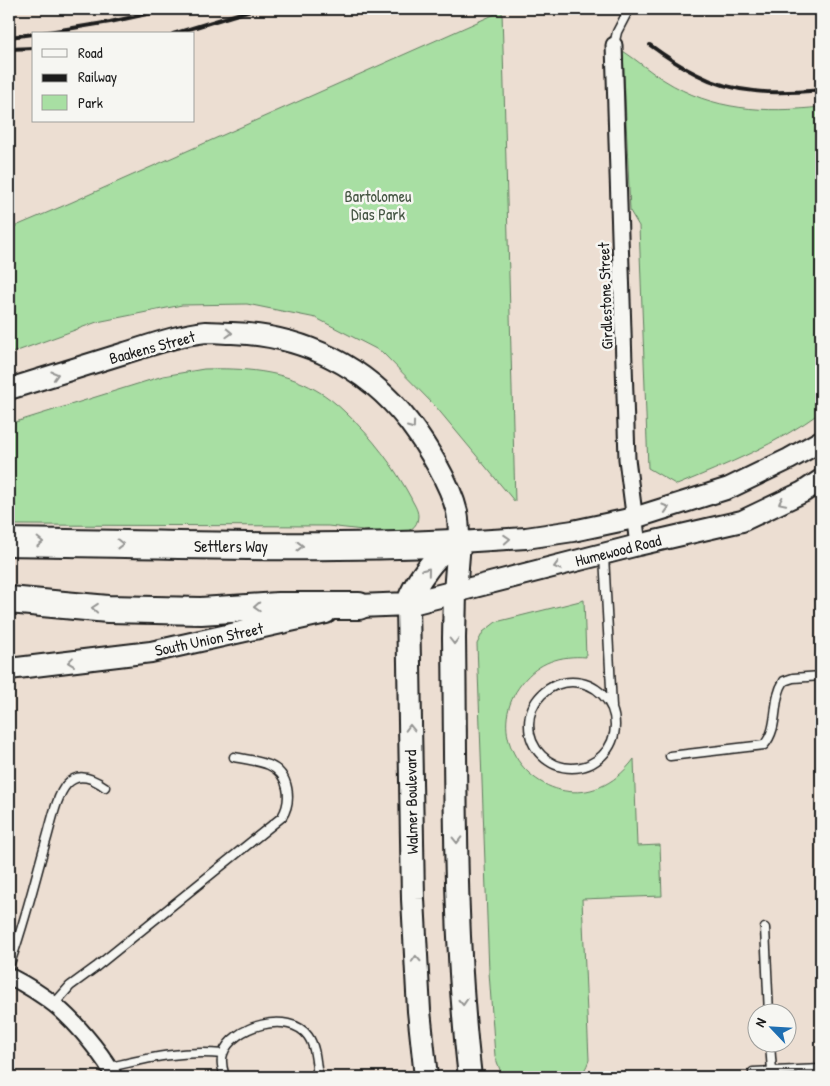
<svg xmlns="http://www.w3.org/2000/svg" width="830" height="1086" font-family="'Patrick Hand',sans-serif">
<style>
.green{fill:#a8dfa3;stroke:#627e60}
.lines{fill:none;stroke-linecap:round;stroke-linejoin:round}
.lane-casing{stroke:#1c1c1c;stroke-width:11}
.street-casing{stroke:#1c1c1c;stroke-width:19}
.secondary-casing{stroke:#1c1c1c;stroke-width:24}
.primary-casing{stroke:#1c1c1c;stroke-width:26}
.highway-casing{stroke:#1c1c1c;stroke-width:30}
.lane{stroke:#f6f6f2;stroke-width:8}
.street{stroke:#f6f6f2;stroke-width:15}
.secondary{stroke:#f6f6f2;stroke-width:20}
.primary{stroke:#f6f6f2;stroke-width:22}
.highway{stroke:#f6f6f2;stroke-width:26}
.rail{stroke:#1c1c1c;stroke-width:4}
.oneway{stroke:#949492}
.labels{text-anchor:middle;stroke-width:5;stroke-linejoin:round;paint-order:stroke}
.park-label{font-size:16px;fill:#465644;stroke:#f6f6f2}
.street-label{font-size:16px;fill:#1c1c1c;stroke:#f6f6f2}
</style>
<rect width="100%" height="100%" fill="#ecded2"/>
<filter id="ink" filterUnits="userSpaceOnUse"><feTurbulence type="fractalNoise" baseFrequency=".02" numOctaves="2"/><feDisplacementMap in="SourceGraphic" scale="10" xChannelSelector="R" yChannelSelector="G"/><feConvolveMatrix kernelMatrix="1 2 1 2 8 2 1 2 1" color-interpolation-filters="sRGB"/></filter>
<g filter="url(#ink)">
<path class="green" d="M502,11L515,502L436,407L382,352L316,318L247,304L182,305L97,322L9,354V229L70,203Z
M623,51C637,60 650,72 664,80C713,111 765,113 821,107V412C777,444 728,464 677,485L648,468L639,226L630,211Z
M204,369C243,368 282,370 316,390C327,396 337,404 346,413C372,437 394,466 411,498C413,503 418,509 418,516C418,528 408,532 398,534L328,526L9,525V424L163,376Z
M584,600L586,657C561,655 538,662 522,683C467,752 573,841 634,759L637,846L660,845L662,896L582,899L589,1060C586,1068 584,1073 577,1077H506L500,1070L495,1056L489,972L477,644L483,632L496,622Z"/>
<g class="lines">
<defs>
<path id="lane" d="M614,45L617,32L629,9
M604,555L612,707
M529 725a43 43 0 1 1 86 0a43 43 0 1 1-86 0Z
M670,756L764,745C780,727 771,701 784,681L793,678L821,676
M765,928L769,1014
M9,966C24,926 34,883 46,841C51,825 56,796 67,784C79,771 94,779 105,787
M55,1003L70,986L96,967L282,817C292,801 290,774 269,765C259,761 245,759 234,757
M770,1044L772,1071
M110,1067C148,1058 183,1050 223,1054
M753,1072L821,1069
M225,1077C223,1070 220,1062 223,1054C232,1026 289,1010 308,1036C316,1047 316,1064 318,1077"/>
<path id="street" d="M614,45L627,459L638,545
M9,976C46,995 67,1012 93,1045C101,1055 109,1065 114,1077"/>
<path id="secondary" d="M9,389C47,377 86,365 125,353C151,345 178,335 206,332C214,332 224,333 232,333C302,335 366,366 409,422C427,446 450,483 457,512C459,522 459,532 459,542L526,538L573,531L634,518L729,488L789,459L821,441
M455,592L638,545L742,521L803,492L821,480
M9,669L151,652L326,613"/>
<path id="primary" d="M359,606L408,604L455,592
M426,1077L419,1011L413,899L408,604C411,588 442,544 459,542L455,592L454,638C456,784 453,932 470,1077"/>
<path id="highway" d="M9,542C157,544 305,550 453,543
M9,600L108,609L201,611L278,606H359"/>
</defs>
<use href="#lane" class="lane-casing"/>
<use href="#street" class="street-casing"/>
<use href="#secondary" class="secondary-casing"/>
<use href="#primary" class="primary-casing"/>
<use href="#highway" class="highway-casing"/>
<use href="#lane" class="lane"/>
<use href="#street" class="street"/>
<use href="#secondary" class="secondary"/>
<use href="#primary" class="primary"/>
<use href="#highway" class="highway"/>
<path class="rail" d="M36,34L110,22L170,9
M173,34L254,9
M9,37L34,34
M650,45C665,56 680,66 696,74C735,95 779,94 821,90
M9,49L34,48"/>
</g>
<defs><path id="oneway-chevron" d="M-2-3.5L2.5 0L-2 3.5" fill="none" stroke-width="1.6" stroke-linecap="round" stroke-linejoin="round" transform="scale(1.25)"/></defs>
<g class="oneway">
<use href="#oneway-chevron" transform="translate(229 333) rotate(2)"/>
<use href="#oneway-chevron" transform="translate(55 375) rotate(-17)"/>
<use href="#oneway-chevron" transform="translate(412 426) rotate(54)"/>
<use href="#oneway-chevron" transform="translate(782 502) rotate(154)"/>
<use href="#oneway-chevron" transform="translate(666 508) rotate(-17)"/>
<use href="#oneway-chevron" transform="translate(507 539) rotate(-4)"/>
<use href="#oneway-chevron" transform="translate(40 542) rotate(1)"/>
<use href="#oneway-chevron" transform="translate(120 544) rotate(1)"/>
<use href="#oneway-chevron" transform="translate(300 546)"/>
<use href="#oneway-chevron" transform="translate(557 566) rotate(165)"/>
<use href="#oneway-chevron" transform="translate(427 571) rotate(-51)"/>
<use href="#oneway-chevron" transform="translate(257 607) rotate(177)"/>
<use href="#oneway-chevron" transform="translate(95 608) rotate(-175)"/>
<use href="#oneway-chevron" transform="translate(454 641) rotate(90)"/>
<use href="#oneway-chevron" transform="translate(71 662) rotate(173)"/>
<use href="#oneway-chevron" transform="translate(410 728) rotate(-91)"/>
<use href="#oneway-chevron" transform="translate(457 840) rotate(89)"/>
<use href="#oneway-chevron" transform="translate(416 959) rotate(-93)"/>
<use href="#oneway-chevron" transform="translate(463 1002) rotate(87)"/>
</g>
</g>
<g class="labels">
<g class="park-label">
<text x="378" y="202">Bartolomeu<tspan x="378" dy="18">Dias Park</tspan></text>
</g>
<g class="street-label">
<text transform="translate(605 296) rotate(-92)" y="6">Girdlestone Street</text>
<text transform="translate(152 347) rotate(-15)" y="6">Baakens Street</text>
<text x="231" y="552">Settlers Way</text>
<text transform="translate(618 550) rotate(-14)" y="6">Humewood Road</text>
<text transform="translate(209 639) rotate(-12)" y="6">South Union Street</text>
<text transform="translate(411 802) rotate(-91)" y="6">Walmer Boulevard</text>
</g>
</g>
<rect width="830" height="1086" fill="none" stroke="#f6f6f2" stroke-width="30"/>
<rect x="15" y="15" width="800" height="1056" fill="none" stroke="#1c1c1c" stroke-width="2" filter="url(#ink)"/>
<rect x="32" y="32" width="162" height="90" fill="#f6f6f2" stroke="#9f9f9c"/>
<rect x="42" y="49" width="25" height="8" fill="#f6f6f2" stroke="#9f9f9c"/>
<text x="78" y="58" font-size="15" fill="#1c1c1c">Road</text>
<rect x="42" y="74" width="25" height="8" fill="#1c1c1c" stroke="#9f9f9c"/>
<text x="78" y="82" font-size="15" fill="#1c1c1c">Railway</text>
<rect x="42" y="95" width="25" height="15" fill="#a8dfa3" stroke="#9f9f9c"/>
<text x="78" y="108" font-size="15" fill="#1c1c1c">Park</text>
<g transform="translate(772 1028) rotate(295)"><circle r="24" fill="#f6f6f2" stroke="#9f9f9c"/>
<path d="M0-4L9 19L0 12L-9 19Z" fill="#1f6fb2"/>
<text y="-8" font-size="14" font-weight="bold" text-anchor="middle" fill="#1c1c1c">N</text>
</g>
</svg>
